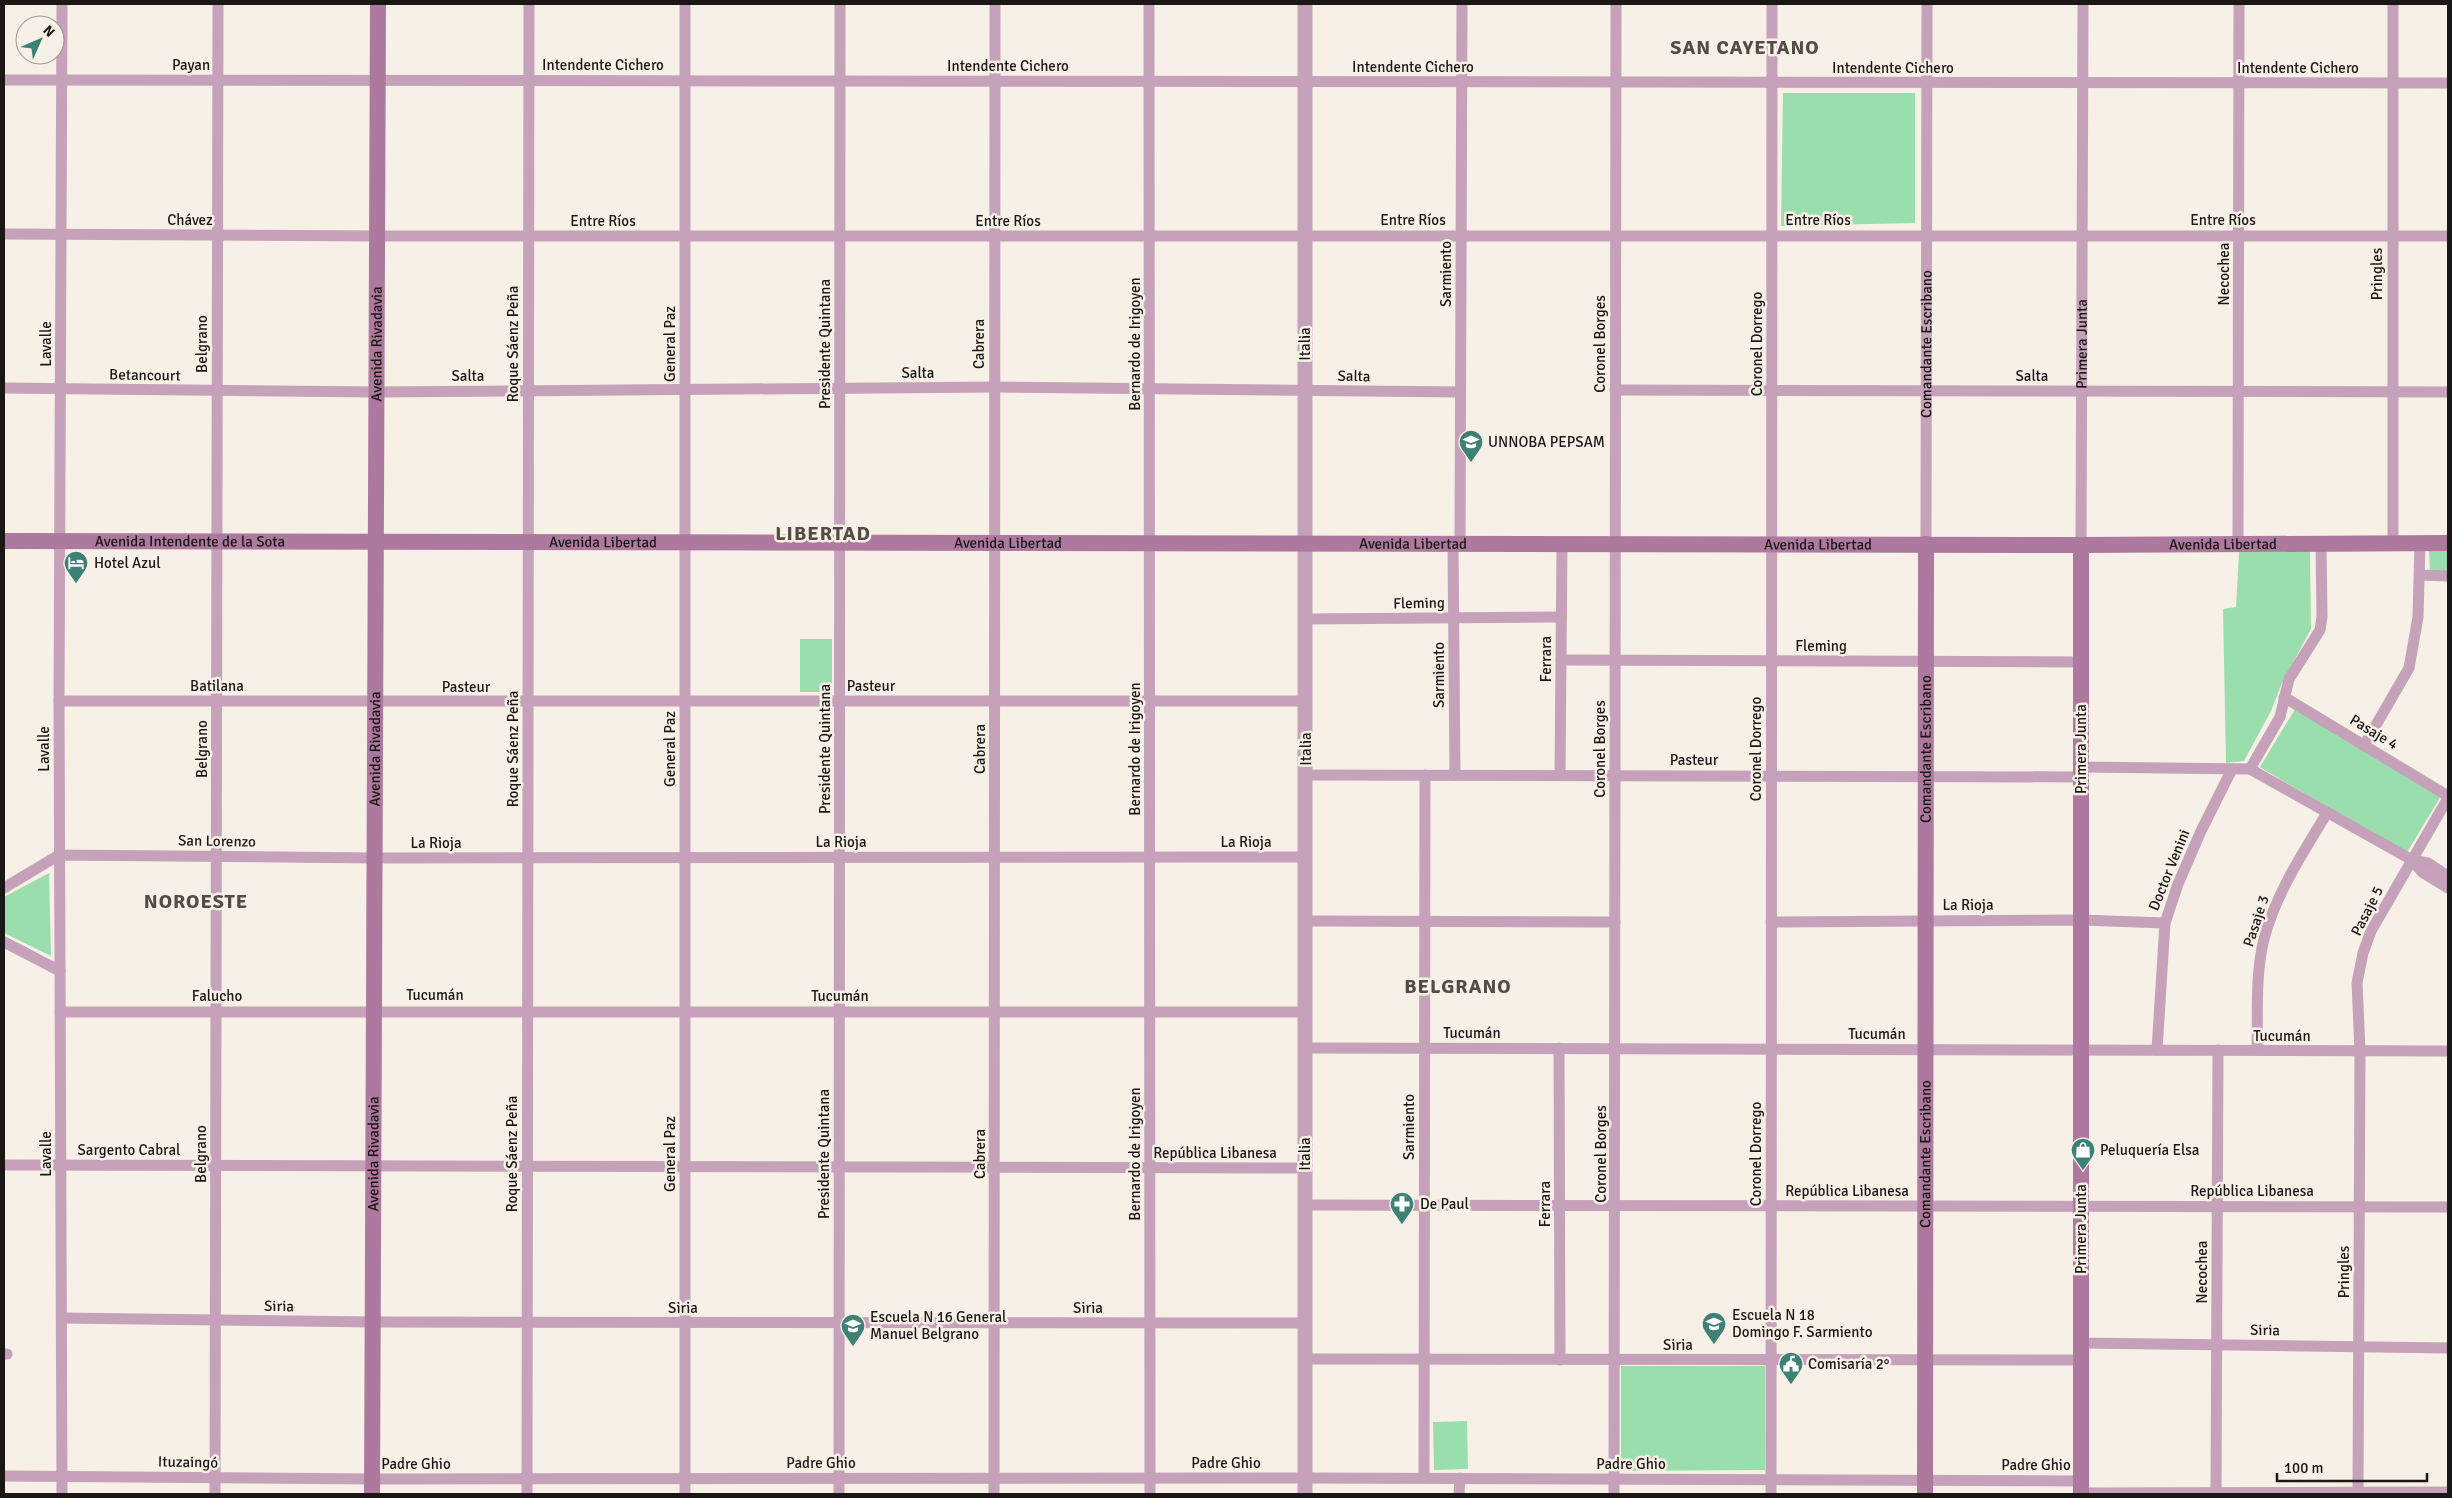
<svg xmlns="http://www.w3.org/2000/svg" width="2452" height="1498" font-family="Signika,sans-serif">
<style>
.green{fill:#9bdeae}
.lines{fill:none;stroke-linecap:round;stroke-linejoin:round}
.minor{stroke:#c5a1ba;stroke-width:11}
.tertiary{stroke:#c5a1ba;stroke-width:15}
.secondary{stroke:#ad799e;stroke-width:16}
.labels{text-anchor:middle;stroke-width:5;stroke-linejoin:round;paint-order:stroke}
.street-label{font-size:15px;fill:#1a1714;stroke:#f7f0e7}
.poi-label{font-size:15px;fill:#1a1714;stroke:#f7f0e7;text-anchor:start}
.district-label{font-size:20px;font-weight:bold;letter-spacing:1px;fill:#524c45;stroke:#f7f0e7}
</style>
<rect width="100%" height="100%" fill="#f7f0e7"/>
<path class="green" d="M1783,93H1915V223L1781,226Z
M2429,550H2448V571H2430Z
M2310,551L2311,629L2282,683L2271,711L2244,761L2226,763L2223,609L2236,607L2239,552Z
M800,639H832V692H800Z
M2295,709L2441,796L2406,854L2260,767Z
M49,873L51,956L4,933V897Z
M1621,1366H1765V1470L1621,1471Z
M1467,1421L1468,1469L1434,1470L1433,1422Z"/>
<g class="lines">
<g class="minor">
<path d="M62,4L59,701L62,1494"/>
<path d="M685,4V1494"/>
<path d="M1149,4L1150,1494"/>
<path d="M2393,4V543"/>
<path d="M4,80L2448,83"/>
<path d="M4,234L377,236H2448"/>
<path d="M4,388L376,392L994,387L1460,392"/>
<path d="M1615,390L2448,392"/>
<path d="M1453,544L1455,775"/>
<path d="M1460,544L1462,4"/>
<path id="s1" d="M1926,544L1927,4"/>
<path d="M2238,544L2239,4"/>
<path id="s2" d="M2081,545L2083,4"/>
<path d="M2420,575L2448,576"/>
<path d="M1306,619L1561,617"/>
<path d="M1561,660L2081,662"/>
<path d="M2284,697L2448,796"/>
<path d="M59,701H1306"/>
<path d="M2365,744L2409,668L2418,617L2420,543"/>
<path d="M2081,767L2250,769L2412,860L2428,863L2448,876"/>
<path d="M2250,769L2280,717L2289,679L2320,630L2322,617L2321,544"/>
<path d="M1306,775L2081,777"/>
<path d="M1560,775L1562,544"/>
<path d="M2412,860L2422,872L2448,888"/>
<path d="M4,888L59,855L375,858L1306,857"/>
<path d="M1306,921L1615,922"/>
<path d="M1771,922L2081,920L2165,923"/>
<path d="M4,942L60,971"/>
<path d="M60,1012H1306"/>
<path d="M1305,1048L2448,1051"/>
<path d="M1559,1048L1560,1360"/>
<path d="M2157,1050L2165,923L2178,884L2201,831L2232,769"/>
<path d="M2257,1050C2258,1014 2255,975 2264,939C2276,893 2303,853 2327,813"/>
<path d="M4,1165L1305,1168"/>
<path d="M1305,1205L2448,1207"/>
<path d="M62,1318L374,1322L1305,1323"/>
<path d="M2081,1343L2448,1348"/>
<path d="M4,1354H7"/>
<path d="M1305,1359L2081,1360"/>
<path d="M4,1476L372,1479L1305,1478L2081,1481"/>
<path d="M1424,1478L1425,775"/>
<path d="M2081,1493L2448,1492"/>
<path d="M215,1494L218,4"/>
<path d="M527,1494L529,4"/>
<path d="M839,1494L840,4"/>
<path d="M994,1494L995,4"/>
<path d="M1459,1494L1460,1478"/>
<path d="M1614,1494L1616,4"/>
<path d="M1771,1494L1772,4"/>
<path d="M2216,1494L2218,1050"/>
<path d="M2358,1494L2360,1051L2357,983L2363,953L2371,931L2448,798"/>
</g>
<path class="tertiary" d="M1305,1494V4"/>
<g class="secondary">
<path id="s3" d="M4,541L2081,545L2448,543"/>
<path id="s4" d="M372,1494L378,4"/>
<path id="s5" d="M1925,1494L1926,544"/>
<path d="M2081,1494V545"/>
</g>
</g>
<defs>
<symbol id="university-pin" viewBox="-11 -11 22 30"><path d="M0 17L-7.5 6A9.5 9.5 0 1 1 7.5 6Z" fill="#3d8174" stroke="#f7f0e7"/><path d="M0-5L7-2L0 1L-7-2ZM-4 1L0 2.5L4 1V4Q0 6-4 4Z" fill="#fff"/></symbol>
<symbol id="hotel-pin" viewBox="-11 -11 22 30"><path d="M0 17L-7.5 6A9.5 9.5 0 1 1 7.5 6Z" fill="#3d8174" stroke="#f7f0e7"/><path d="M-6-4.5h1.5V1H6V5H4.5V3h-9V5H-6ZM-4 0a1.8 1.8 0 1 1 3.6 0ZM.5 0V-2.5h3Q6-2.5 6 0Z" fill="#fff"/></symbol>
<symbol id="shop-pin" viewBox="-11 -11 22 30"><path d="M0 17L-7.5 6A9.5 9.5 0 1 1 7.5 6Z" fill="#3d8174" stroke="#f7f0e7"/><path d="M-5-2.5h2.3a2.7 3.5 0 0 1 5.4 0H5L5.5 6h-11ZM-1.5-2.5h3a1.5 2.3 0 0 0-3 0Z" fill="#fff"/></symbol>
<symbol id="pharmacy-pin" viewBox="-11 -11 22 30"><path d="M0 17L-7.5 6A9.5 9.5 0 1 1 7.5 6Z" fill="#3d8174" stroke="#f7f0e7"/><path d="M-2-6h4v4h4v4h-4v4h-4v-4h-4v-4h4Z" fill="#fff"/></symbol>
<symbol id="school-pin" viewBox="-11 -11 22 30"><path d="M0 17L-7.5 6A9.5 9.5 0 1 1 7.5 6Z" fill="#3d8174" stroke="#f7f0e7"/><path d="M0-5L7-2L0 1L-7-2ZM-4 1L0 2.5L4 1V4Q0 6-4 4Z" fill="#fff"/></symbol>
<symbol id="civic-pin" viewBox="-11 -11 22 30"><path d="M0 17L-7.5 6A9.5 9.5 0 1 1 7.5 6Z" fill="#3d8174" stroke="#f7f0e7"/><path d="M-.6-6.5H3V-4.5H.6V-3L4-1V1h2V6H-6V1h2V-1L-.6-3ZM-1.2 2.5V6h2.4V2.5Z" fill="#fff"/></symbol>
</defs>
<g fill-rule="evenodd">
<use href="#university-pin" x="1457" y="428" width="28" height="38"/>
<use href="#hotel-pin" x="62" y="549" width="28" height="38"/>
<use href="#shop-pin" x="2069" y="1136" width="28" height="38"/>
<use href="#pharmacy-pin" x="1388" y="1190" width="28" height="38"/>
<use href="#school-pin" x="1700" y="1310" width="28" height="38"/>
<use href="#school-pin" x="839" y="1312" width="28" height="38"/>
<use href="#civic-pin" x="1777" y="1350" width="28" height="38"/>
</g>
<g class="labels">
<g class="street-label">
<text x="191" y="70">Payan</text>
<text x="603" y="70">Intendente Cichero</text>
<text x="1008" y="71">Intendente Cichero</text>
<text x="1413" y="72">Intendente Cichero</text>
<text x="1893" y="73">Intendente Cichero</text>
<text x="2298" y="73">Intendente Cichero</text>
<text x="190" y="225">Chávez</text>
<text x="1413" y="225">Entre Ríos</text>
<text x="1818" y="225">Entre Ríos</text>
<text x="2223" y="225">Entre Ríos</text>
<text x="603" y="226">Entre Ríos</text>
<text x="1008" y="226">Entre Ríos</text>
<text transform="translate(1446 274) rotate(-90)" y="5">Sarmiento</text>
<text transform="translate(2224 274) rotate(-90)" y="5">Necochea</text>
<text transform="translate(2377 274) rotate(-90)" y="5">Pringles</text>
<text transform="translate(46 344) rotate(-90)" y="5">Lavalle</text>
<text transform="translate(202 344) rotate(-90)" y="5">Belgrano</text>
<text dy="5" stroke="none"><textPath href="#s4" startOffset="1150">Avenida Rivadavia</textPath></text>
<text transform="translate(513 344) rotate(-90)" y="5">Roque Sáenz Peña</text>
<text transform="translate(670 344) rotate(-90)" y="5">General Paz</text>
<text transform="translate(825 344) rotate(-90)" y="5">Presidente Quintana</text>
<text transform="translate(979 344) rotate(-90)" y="5">Cabrera</text>
<text transform="translate(1135 344) rotate(-90)" y="5">Bernardo de Irigoyen</text>
<text transform="translate(1305 344) rotate(-90)" y="5">Italia</text>
<text transform="translate(1600 344) rotate(-90)" y="5">Coronel Borges</text>
<text transform="translate(1757 344) rotate(-90)" y="5">Coronel Dorrego</text>
<text dy="5" stroke="none"><textPath href="#s1" startOffset="200">Comandante Escribano</textPath></text>
<text dy="5" stroke="none"><textPath href="#s2" startOffset="201">Primera Junta</textPath></text>
<text x="918" y="378">Salta</text>
<text transform="translate(145 375) rotate(1)" y="5">Betancourt</text>
<text x="468" y="381">Salta</text>
<text transform="translate(1354 376) rotate(1)" y="5">Salta</text>
<text x="2032" y="381">Salta</text>
<text dy="5" stroke="none"><textPath href="#s3" startOffset="186">Avenida Intendente de la Sota</textPath></text>
<text dy="5" stroke="none"><textPath href="#s3" startOffset="599">Avenida Libertad</textPath></text>
<text dy="5" stroke="none"><textPath href="#s3" startOffset="1004">Avenida Libertad</textPath></text>
<text dy="5" stroke="none"><textPath href="#s3" startOffset="1409">Avenida Libertad</textPath></text>
<text dy="5" stroke="none"><textPath href="#s3" startOffset="1814">Avenida Libertad</textPath></text>
<text dy="5" stroke="none"><textPath href="#s3" startOffset="2219">Avenida Libertad</textPath></text>
<text transform="translate(1419 603) rotate(-1)" y="5">Fleming</text>
<text x="1821" y="651">Fleming</text>
<text transform="translate(1546 659) rotate(-90)" y="5">Ferrara</text>
<text transform="translate(1439 675) rotate(-90)" y="5">Sarmiento</text>
<text x="217" y="691">Batilana</text>
<text x="871" y="691">Pasteur</text>
<text x="466" y="692">Pasteur</text>
<text transform="translate(2374 732) rotate(31)" y="5">Pasaje 4</text>
<text transform="translate(44 749) rotate(-90)" y="5">Lavalle</text>
<text transform="translate(202 749) rotate(-90)" y="5">Belgrano</text>
<text dy="5" stroke="none"><textPath href="#s4" startOffset="745">Avenida Rivadavia</textPath></text>
<text transform="translate(513 749) rotate(-90)" y="5">Roque Sáenz Peña</text>
<text transform="translate(670 749) rotate(-90)" y="5">General Paz</text>
<text transform="translate(825 749) rotate(-90)" y="5">Presidente Quintana</text>
<text transform="translate(980 749) rotate(-90)" y="5">Cabrera</text>
<text transform="translate(1135 749) rotate(-90)" y="5">Bernardo de Irigoyen</text>
<text transform="translate(1306 749) rotate(-90)" y="5">Italia</text>
<text transform="translate(1600 749) rotate(-90)" y="5">Coronel Borges</text>
<text transform="translate(1756 749) rotate(-90)" y="5">Coronel Dorrego</text>
<text dy="5" stroke="none"><textPath href="#s5" startOffset="745">Comandante Escribano</textPath></text>
<text transform="translate(2081 749) rotate(-90)" y="5">Primera Junta</text>
<text x="1694" y="765">Pasteur</text>
<text transform="translate(217 841) rotate(1)" y="5">San Lorenzo</text>
<text x="841" y="847">La Rioja</text>
<text x="1246" y="847">La Rioja</text>
<text x="436" y="848">La Rioja</text>
<text transform="translate(2169 870) rotate(-68)" y="5">Doctor Venini</text>
<text x="1968" y="910">La Rioja</text>
<text transform="translate(2367 911) rotate(-63)" y="5">Pasaje 5</text>
<text transform="translate(2256 921) rotate(-72)" y="5">Pasaje 3</text>
<text x="435" y="1000">Tucumán</text>
<text x="217" y="1001">Falucho</text>
<text x="840" y="1001">Tucumán</text>
<text x="1472" y="1038">Tucumán</text>
<text x="1877" y="1039">Tucumán</text>
<text x="2282" y="1041">Tucumán</text>
<text transform="translate(1409 1127) rotate(-90)" y="5">Sarmiento</text>
<text x="129" y="1155">Sargento Cabral</text>
<text x="1215" y="1158">República Libanesa</text>
<text transform="translate(46 1154) rotate(-90)" y="5">Lavalle</text>
<text transform="translate(201 1154) rotate(-90)" y="5">Belgrano</text>
<text dy="5" stroke="none"><textPath href="#s4" startOffset="340">Avenida Rivadavia</textPath></text>
<text transform="translate(512 1154) rotate(-90)" y="5">Roque Sáenz Peña</text>
<text transform="translate(670 1154) rotate(-90)" y="5">General Paz</text>
<text transform="translate(824 1154) rotate(-90)" y="5">Presidente Quintana</text>
<text transform="translate(980 1154) rotate(-90)" y="5">Cabrera</text>
<text transform="translate(1135 1154) rotate(-90)" y="5">Bernardo de Irigoyen</text>
<text transform="translate(1305 1154) rotate(-90)" y="5">Italia</text>
<text transform="translate(1601 1154) rotate(-90)" y="5">Coronel Borges</text>
<text transform="translate(1756 1154) rotate(-90)" y="5">Coronel Dorrego</text>
<text dy="5" stroke="none"><textPath href="#s5" startOffset="340">Comandante Escribano</textPath></text>
<text x="1847" y="1196">República Libanesa</text>
<text x="2252" y="1196">República Libanesa</text>
<text transform="translate(1545 1204) rotate(-90)" y="5">Ferrara</text>
<text transform="translate(2081 1229) rotate(-90)" y="5">Primera Junta</text>
<text transform="translate(2202 1272) rotate(-90)" y="5">Necochea</text>
<text transform="translate(2344 1272) rotate(-90)" y="5">Pringles</text>
<text transform="translate(279 1306) rotate(1)" y="5">Siria</text>
<text x="683" y="1313">Siria</text>
<text x="1088" y="1313">Siria</text>
<text transform="translate(2265 1330) rotate(1)" y="5">Siria</text>
<text x="1678" y="1350">Siria</text>
<text transform="translate(188 1462) rotate(1)" y="5">Ituzaingó</text>
<text x="821" y="1468">Padre Ghio</text>
<text x="1226" y="1468">Padre Ghio</text>
<text x="416" y="1469">Padre Ghio</text>
<text x="1631" y="1469">Padre Ghio</text>
<text x="2036" y="1470">Padre Ghio</text>
</g>
<g class="poi-label">
<text x="1488" y="447">UNNOBA PEPSAM</text>
<text x="94" y="568">Hotel Azul</text>
<text x="2100" y="1155">Peluquería Elsa</text>
<text x="1420" y="1209">De Paul</text>
<text x="1732" y="1320">Escuela N 18<tspan x="1732" dy="17">Domingo F. Sarmiento</tspan></text>
<text x="870" y="1322">Escuela N 16 General<tspan x="870" dy="17">Manuel Belgrano</tspan></text>
<text x="1808" y="1369">Comisaría 2°</text>
</g>
<g class="district-label">
<text x="1745" y="54">SAN CAYETANO</text>
<text x="823" y="540">LIBERTAD</text>
<text x="196" y="908">NOROESTE</text>
<text x="1458" y="993">BELGRANO</text>
</g>
</g>
<rect width="2452" height="1498" fill="none" stroke="#1a1714" stroke-width="10"/>
<g transform="translate(40 40) rotate(45)"><circle r="24" fill="#f7f0e7" stroke="#9f9993"/>
<path d="M0-4L9 19L0 12L-9 19Z" fill="#3d8174"/>
<text y="-8" font-size="14" font-weight="bold" text-anchor="middle" fill="#1a1714">N</text>
</g>
<path d="M2277 1473v8h150v-8" fill="none" stroke="#1a1714" stroke-width="2.5"/>
<text x="2284" y="1473" font-size="15" fill="#1a1714" stroke="#f7f0e7" stroke-width="4" paint-order="stroke">100 m</text>
</svg>
